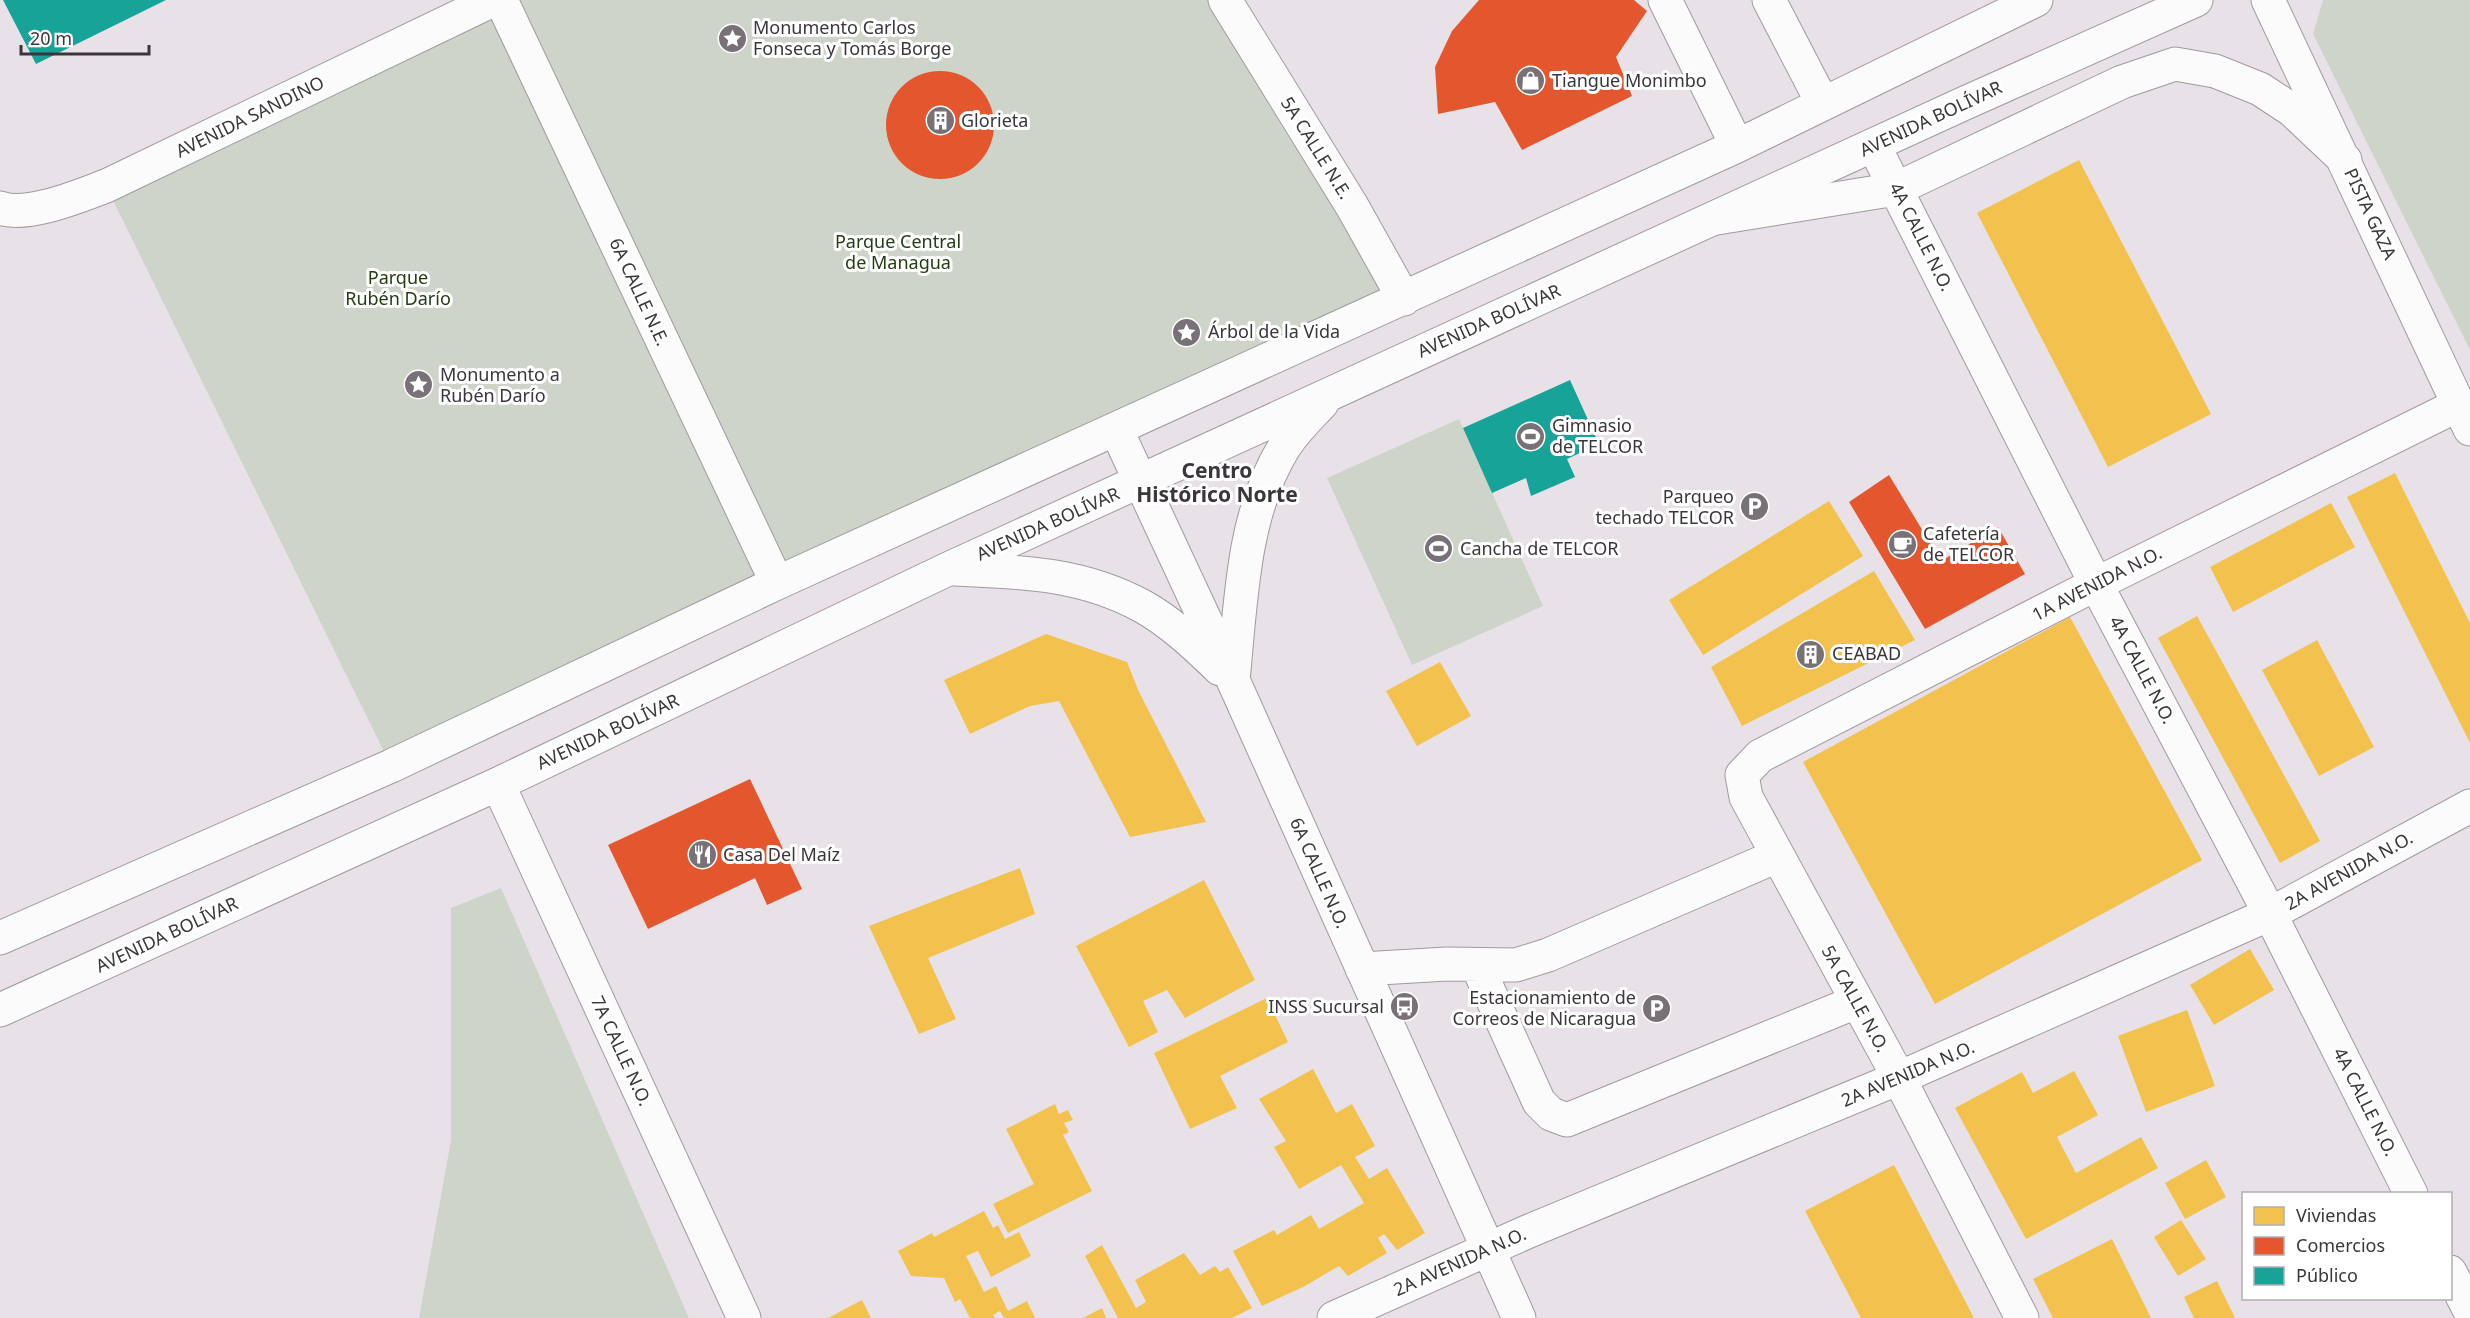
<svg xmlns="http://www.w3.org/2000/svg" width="2470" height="1318" font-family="'Noto Sans',sans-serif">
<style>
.green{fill:#cfd4cb}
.homes{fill:#f2c14e}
.shops{fill:#e4572e}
.public{fill:#17a398}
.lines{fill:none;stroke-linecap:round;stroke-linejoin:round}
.minor-casing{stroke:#9f9a9f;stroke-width:35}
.major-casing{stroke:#9f9a9f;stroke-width:35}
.minor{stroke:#fcfbfc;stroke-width:33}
.major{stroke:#fcfbfc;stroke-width:33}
.labels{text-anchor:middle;stroke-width:6;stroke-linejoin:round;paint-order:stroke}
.poi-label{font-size:18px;fill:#3b363c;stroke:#fff;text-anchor:start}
.street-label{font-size:18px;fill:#3b363c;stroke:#fff}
.park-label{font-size:18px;fill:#253d15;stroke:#fff}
.quarter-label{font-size:21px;font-weight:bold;fill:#3b363c;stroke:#fff}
</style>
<rect width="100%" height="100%" fill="#e8e2e8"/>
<path class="green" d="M493,0H1225L1404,299L391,766L106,186Z
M2323,0H2470V350L2313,34Z
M1459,419L1543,606L1412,665L1327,478Z
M501,888L689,1318H419L451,1140V908Z"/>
<path class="homes" d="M2079,160L2211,414L2108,467L1977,213Z
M2395,473L2470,623V743L2347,497Z
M1829,501L1863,556L1703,655L1669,600Z
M2331,503L2355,547L2233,612L2210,567Z
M1874,571L1915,640L1742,726L1711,667Z
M2197,616L2320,841L2280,863L2158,638Z
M2070,617L2202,860L1935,1004L1803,762Z
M1046,634L1127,662L1139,692L1206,822L1130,837L1059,701L1030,706L970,734L944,680Z
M2317,640L2374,747L2319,776L2262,670Z
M1440,662L1471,716L1417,746L1386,691Z
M1020,868L1035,914L928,958L956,1019L919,1034L869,926Z
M1204,880L1255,980L1185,1018L1167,990L1143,1001L1158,1032L1129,1047L1076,946Z
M2250,949L2274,990L2214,1025L2190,985Z
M1267,998L1288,1042L1220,1076L1237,1108L1190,1129L1154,1053Z
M2187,1010L2215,1086L2146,1112L2118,1036Z
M1313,1069L1336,1113L1352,1104L1375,1146L1355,1157L1369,1179L1387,1168L1425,1233L1397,1250L1384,1234L1378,1238L1387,1253L1348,1276L1339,1266L1305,1286L1262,1306L1233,1251L1274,1230L1277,1235L1311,1215L1319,1229L1364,1203L1341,1165L1299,1189L1274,1147L1286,1141L1259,1099Z
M2074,1071L2098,1115L2057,1137L2076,1173L2141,1137L2158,1168L2026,1239L1955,1108L2022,1072L2033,1093Z
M1055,1104L1059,1114L1068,1110L1073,1120L1064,1123L1069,1132L1063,1135L1092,1191L1008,1233L993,1204L1034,1184L1006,1129Z
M2206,1160L2226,1197L2185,1219L2165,1183Z
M1894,1165L1974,1318H1861L1805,1211Z
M984,1211L993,1228L998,1225L1005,1239L1019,1232L1031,1256L991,1277L978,1251L966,1256L984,1292L996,1286L1008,1311L1027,1301L1035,1318H1004L1000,1311L993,1315L995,1318H970L960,1299L955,1302L944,1278L911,1276L898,1251L932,1233L934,1237Z
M2181,1220L2206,1259L2178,1276L2154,1237Z
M2112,1239L2151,1318H2053L2033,1279Z
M1102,1245L1136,1308L1146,1302L1135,1280L1184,1253L1200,1275L1215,1266L1220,1272L1228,1267L1252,1308L1232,1318H1118L1085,1256Z
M2217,1281L2235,1318H2194L2184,1297Z
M862,1300L871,1318H828Z
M1102,1308L1106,1318H1083Z"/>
<path class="shops" d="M1479,0H1634L1647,11L1616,57L1632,96L1522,150L1495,102L1438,114L1435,67L1452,31Z
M886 125a54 54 0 1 1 108 0a54 54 0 1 1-108 0Z
M1889,475L1941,561L1998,527L2025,574L1925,629L1849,502Z
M750,779L802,889L767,905L755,878L648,929L608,845Z"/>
<path class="public" d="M3,0H166L36,64Z
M1570,380L1599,444L1567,459L1575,477L1531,496L1526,478L1492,493L1463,428Z"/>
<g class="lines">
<defs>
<path id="minor" d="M501,0L777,583
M1225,0L1352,206L1404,299
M1665,0L1737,146
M1769,0L1823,104
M1874,146L2096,584L2270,914L2411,1194
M0,208C27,218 79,196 106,186L493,0
M1116,429L1233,680L1519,1318
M955,569C1022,572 1081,573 1142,606C1171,622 1196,646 1220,669
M1233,680C1241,603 1242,517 1283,449C1293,432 1309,417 1322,403
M498,784L744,1318
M0,938L391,766L777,583L1737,146L2036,0
M1477,965L1539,1102L1551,1114L1567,1120L1856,1002
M1362,969L1447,964L1516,965L1548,955L1777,856
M0,1010L498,784L948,569L1965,103L2196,0
M2450,1272L2470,1311
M1334,1318L1529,1231L1899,1078L2270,914L2470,806
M2022,1318L1899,1078L1746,797L1742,775L1760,756L2096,584L2458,405"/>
<path id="major" d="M2268,0L2470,429
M1717,218L1896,189L2122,82L2175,64L2215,71L2260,89L2292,110L2345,160"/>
</defs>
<use href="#minor" class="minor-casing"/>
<use href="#major" class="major-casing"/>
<use href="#minor" class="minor"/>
<use href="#major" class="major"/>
</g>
<defs>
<symbol id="sight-disc" viewBox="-11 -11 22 22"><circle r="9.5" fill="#787278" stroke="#fff"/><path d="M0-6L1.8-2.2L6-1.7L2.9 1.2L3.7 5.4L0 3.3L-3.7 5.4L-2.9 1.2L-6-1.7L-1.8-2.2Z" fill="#fff"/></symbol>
<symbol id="shop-disc" viewBox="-11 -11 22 22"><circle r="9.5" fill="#787278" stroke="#fff"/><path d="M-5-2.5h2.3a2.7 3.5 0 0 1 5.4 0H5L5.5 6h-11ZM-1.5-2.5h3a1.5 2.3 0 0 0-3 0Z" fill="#fff"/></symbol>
<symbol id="building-disc" viewBox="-11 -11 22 22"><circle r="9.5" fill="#787278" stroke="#fff"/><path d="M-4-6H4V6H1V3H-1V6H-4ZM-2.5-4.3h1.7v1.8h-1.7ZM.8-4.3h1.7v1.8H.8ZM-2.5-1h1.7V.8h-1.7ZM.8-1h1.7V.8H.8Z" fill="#fff"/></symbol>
<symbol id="stadium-disc" viewBox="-11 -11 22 22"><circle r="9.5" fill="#787278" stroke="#fff"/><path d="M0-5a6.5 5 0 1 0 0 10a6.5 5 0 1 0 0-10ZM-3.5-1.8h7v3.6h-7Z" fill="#fff"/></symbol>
<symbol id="parking-disc" viewBox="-11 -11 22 22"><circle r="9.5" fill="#787278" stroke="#fff"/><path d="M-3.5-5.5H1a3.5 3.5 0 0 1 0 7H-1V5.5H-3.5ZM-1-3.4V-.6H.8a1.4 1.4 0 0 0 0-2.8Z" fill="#fff"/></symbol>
<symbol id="cafe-disc" viewBox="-11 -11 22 22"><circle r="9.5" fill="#787278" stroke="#fff"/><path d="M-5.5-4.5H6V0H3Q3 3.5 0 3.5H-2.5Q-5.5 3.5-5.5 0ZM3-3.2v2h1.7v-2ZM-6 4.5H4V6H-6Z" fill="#fff"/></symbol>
<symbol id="restaurant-disc" viewBox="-11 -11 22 22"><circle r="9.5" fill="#787278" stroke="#fff"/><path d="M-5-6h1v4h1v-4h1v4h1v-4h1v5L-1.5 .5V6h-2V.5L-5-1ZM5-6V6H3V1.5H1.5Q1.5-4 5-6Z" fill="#fff"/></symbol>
<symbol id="bus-disc" viewBox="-11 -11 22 22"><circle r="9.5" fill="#787278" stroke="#fff"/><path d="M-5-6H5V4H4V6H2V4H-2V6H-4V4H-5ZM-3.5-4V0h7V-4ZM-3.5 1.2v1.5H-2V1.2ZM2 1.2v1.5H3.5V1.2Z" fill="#fff"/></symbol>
</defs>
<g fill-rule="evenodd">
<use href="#sight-disc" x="716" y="22" width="33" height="33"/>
<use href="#shop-disc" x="1514" y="64" width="33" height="33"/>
<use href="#building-disc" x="924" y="104" width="33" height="33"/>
<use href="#sight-disc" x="1170" y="316" width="33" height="33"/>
<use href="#sight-disc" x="402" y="368" width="33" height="33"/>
<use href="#stadium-disc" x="1514" y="420" width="33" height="33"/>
<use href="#parking-disc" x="1738" y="490" width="33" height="33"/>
<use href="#cafe-disc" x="1886" y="528" width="33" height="33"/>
<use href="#stadium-disc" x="1422" y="532" width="33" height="33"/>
<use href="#building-disc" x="1794" y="638" width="33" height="33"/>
<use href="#restaurant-disc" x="686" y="838" width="33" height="33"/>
<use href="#bus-disc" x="1388" y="990" width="33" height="33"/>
<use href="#parking-disc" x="1640" y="992" width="33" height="33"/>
</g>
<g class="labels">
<g class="poi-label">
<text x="753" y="34">Monumento Carlos<tspan x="753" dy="21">Fonseca y Tomás Borge</tspan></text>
<text x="1552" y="87">Tiangue Monimbo</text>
<text x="961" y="127">Glorieta</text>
<text x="1208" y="338">Árbol de la Vida</text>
<text x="440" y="381">Monumento a<tspan x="440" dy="21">Rubén Darío</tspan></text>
<text x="1552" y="432">Gimnasio<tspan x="1552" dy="21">de TELCOR</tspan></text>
<text x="1734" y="503" text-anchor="end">Parqueo<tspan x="1734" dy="21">techado TELCOR</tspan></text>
<text x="1923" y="540">Cafetería<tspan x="1923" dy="21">de TELCOR</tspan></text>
<text x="1460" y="555">Cancha de TELCOR</text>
<text x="1832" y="660">CEABAD</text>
<text x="723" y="861">Casa Del Maíz</text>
<text x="1636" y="1004" text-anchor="end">Estacionamiento de<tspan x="1636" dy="21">Correos de Nicaragua</tspan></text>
<text x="1384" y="1013" text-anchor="end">INSS Sucursal</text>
</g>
<g class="street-label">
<text transform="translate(250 117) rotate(-26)" y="6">AVENIDA SANDINO</text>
<text transform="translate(1931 119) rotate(-25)" y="6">AVENIDA BOLÍVAR</text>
<text transform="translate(1316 148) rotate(58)" y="6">5A CALLE N.E.</text>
<text transform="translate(2370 214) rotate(65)" y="6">PISTA GAZA</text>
<text transform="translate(1921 237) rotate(63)" y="6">4A CALLE N.O.</text>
<text transform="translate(639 292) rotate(65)" y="6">6A CALLE N.E.</text>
<text transform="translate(1489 321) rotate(-24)" y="6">AVENIDA BOLÍVAR</text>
<text transform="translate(1048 524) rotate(-24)" y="6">AVENIDA BOLÍVAR</text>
<text transform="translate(2097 584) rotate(-27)" y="6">1A AVENIDA N.O.</text>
<text transform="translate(2142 670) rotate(62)" y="6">4A CALLE N.O.</text>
<text transform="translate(608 732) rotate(-25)" y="6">AVENIDA BOLÍVAR</text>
<text transform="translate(2349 871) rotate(-29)" y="6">2A AVENIDA N.O.</text>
<text transform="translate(1319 873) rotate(66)" y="6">6A CALLE N.O.</text>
<text transform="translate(167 935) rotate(-25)" y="6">AVENIDA BOLÍVAR</text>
<text transform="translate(1855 999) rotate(61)" y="6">5A CALLE N.O.</text>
<text transform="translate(621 1051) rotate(65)" y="6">7A CALLE N.O.</text>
<text transform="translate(1908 1074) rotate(-23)" y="6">2A AVENIDA N.O.</text>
<text transform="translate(2365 1102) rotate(63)" y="6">4A CALLE N.O.</text>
<text transform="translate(1460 1262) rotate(-24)" y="6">2A AVENIDA N.O.</text>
</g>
<g class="park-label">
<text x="898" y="248">Parque Central<tspan x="898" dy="21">de Managua</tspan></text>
<text x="398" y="284">Parque<tspan x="398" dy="21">Rubén Darío</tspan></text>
</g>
<g class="quarter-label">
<text x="1217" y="478">Centro<tspan x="1217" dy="24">Histórico Norte</tspan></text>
</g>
</g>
<rect x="2242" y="1192" width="210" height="108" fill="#ffffff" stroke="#b1afb1" stroke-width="1.5"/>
<rect x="2254" y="1207" width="30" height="18" fill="#f2c14e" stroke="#b1afb1" stroke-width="1.5"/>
<text x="2296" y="1222" font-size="18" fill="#3b363c">Viviendas</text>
<rect x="2254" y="1237" width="30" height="18" fill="#e4572e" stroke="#b1afb1" stroke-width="1.5"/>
<text x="2296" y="1252" font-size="18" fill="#3b363c">Comercios</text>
<rect x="2254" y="1267" width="30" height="18" fill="#17a398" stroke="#b1afb1" stroke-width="1.5"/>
<text x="2296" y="1282" font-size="18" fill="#3b363c">Público</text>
<path d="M21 45v9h128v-9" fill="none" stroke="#3b363c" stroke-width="3"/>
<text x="30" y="45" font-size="18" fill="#3b363c" stroke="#ffffff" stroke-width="4.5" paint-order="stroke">20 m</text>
</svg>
